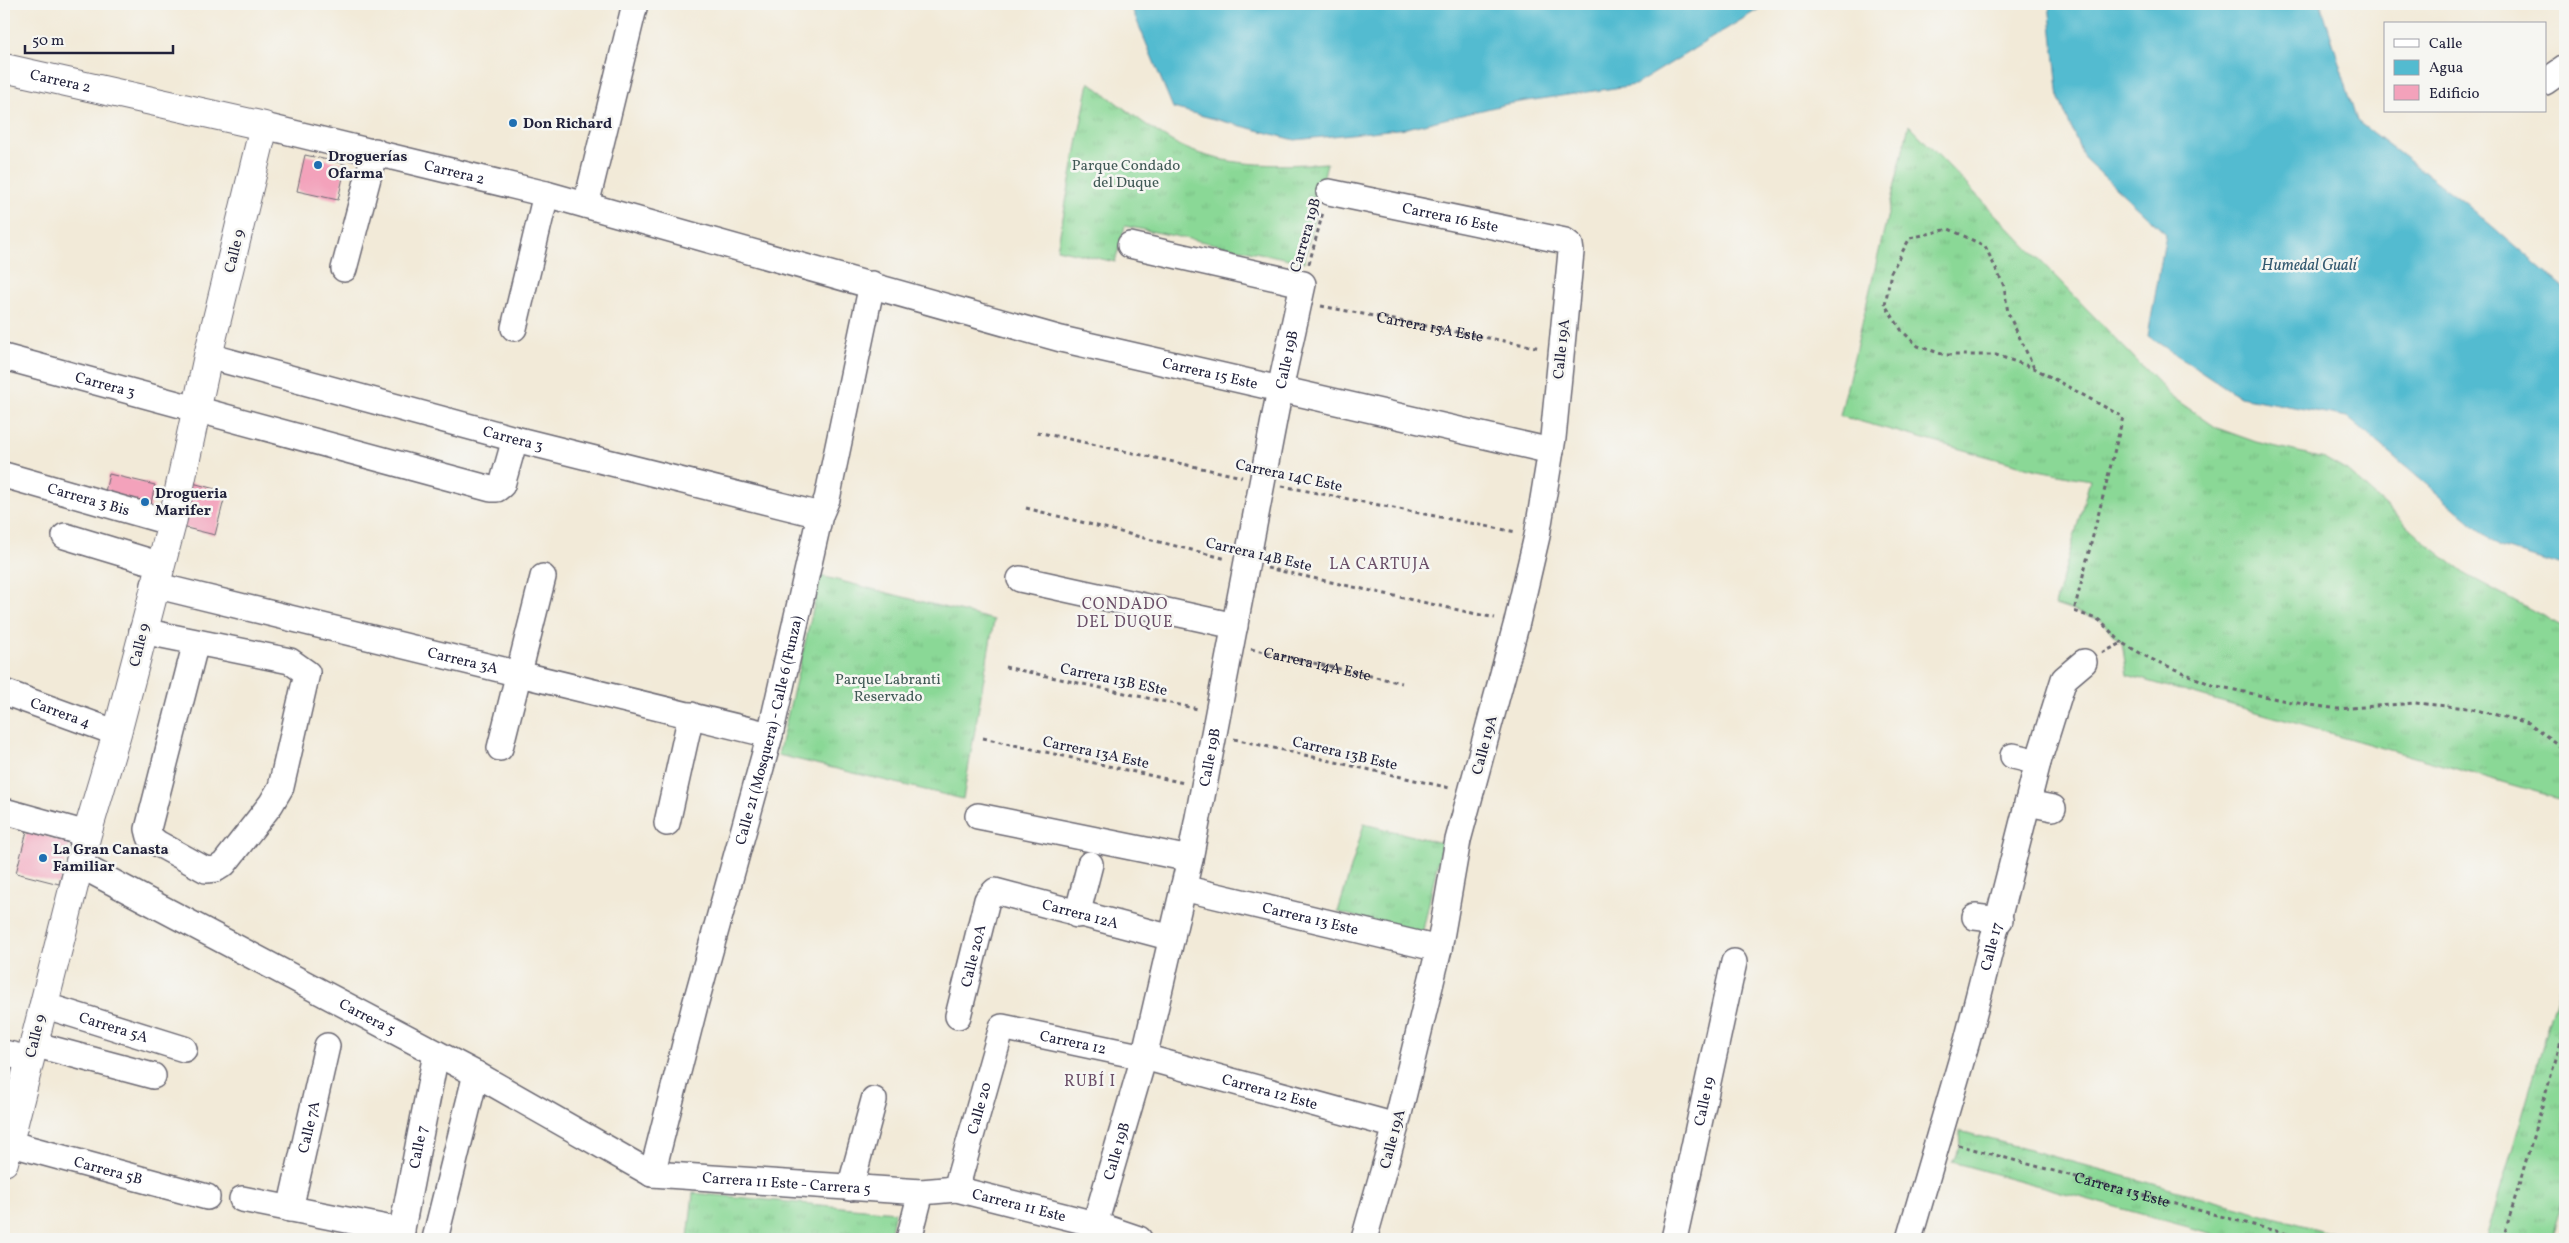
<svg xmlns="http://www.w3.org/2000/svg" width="2569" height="1243" font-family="Vollkorn,serif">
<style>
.grass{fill:url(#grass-tufts);stroke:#567d68}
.water{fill:#53bbd0;stroke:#3a6e86}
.building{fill:#f3a2bb}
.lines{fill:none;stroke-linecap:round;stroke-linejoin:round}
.minor-casing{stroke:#6b6872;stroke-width:28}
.major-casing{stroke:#6b6872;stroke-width:30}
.path{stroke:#6b6872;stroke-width:3;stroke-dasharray:4 4;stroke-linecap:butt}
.minor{stroke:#fff;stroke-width:25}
.major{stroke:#fff;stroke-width:28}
.poi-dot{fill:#1f6fb2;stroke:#f6f6f2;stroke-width:2}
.labels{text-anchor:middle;stroke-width:5;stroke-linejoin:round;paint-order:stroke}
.street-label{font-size:15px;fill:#22223b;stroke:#f6f6f2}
.poi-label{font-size:15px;font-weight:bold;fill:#22223b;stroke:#f6f6f2;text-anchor:start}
.park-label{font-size:15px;fill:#415956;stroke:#f6f6f2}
.water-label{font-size:16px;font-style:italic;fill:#33586f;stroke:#f6f6f2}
.neighbourhood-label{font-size:16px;letter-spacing:1px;fill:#6b4f68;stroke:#f6f6f2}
</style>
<defs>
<pattern id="grass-tufts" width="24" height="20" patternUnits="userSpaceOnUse" patternTransform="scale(1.25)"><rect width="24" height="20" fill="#8ad896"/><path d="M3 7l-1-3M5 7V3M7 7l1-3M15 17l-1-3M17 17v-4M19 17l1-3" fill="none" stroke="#77b982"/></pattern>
</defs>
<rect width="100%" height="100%" fill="#f6f6f2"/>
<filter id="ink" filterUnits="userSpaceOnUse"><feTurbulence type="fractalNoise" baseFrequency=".02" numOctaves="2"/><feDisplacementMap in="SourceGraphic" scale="10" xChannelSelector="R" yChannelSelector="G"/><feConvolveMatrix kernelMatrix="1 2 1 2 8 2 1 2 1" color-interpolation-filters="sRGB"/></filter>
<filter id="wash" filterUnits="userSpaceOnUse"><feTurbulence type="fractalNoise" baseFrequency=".0096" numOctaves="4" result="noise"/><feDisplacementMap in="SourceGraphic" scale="20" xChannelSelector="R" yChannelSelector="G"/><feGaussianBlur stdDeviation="1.12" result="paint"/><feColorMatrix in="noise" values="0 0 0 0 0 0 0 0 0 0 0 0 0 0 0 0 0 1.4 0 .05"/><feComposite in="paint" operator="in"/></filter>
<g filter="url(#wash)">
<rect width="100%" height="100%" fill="#f2ead8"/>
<path class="grass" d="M1089,82C1116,102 1144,125 1173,142C1220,168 1276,166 1327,163L1304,262L1125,226L1115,262L1057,249Z
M1909,125L2172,397L2217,428L2256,442L2324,458L2347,471L2424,541L2467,575L2565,628V800L2127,675L2122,643L2100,620L2055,605L2090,480L2033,469L1840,416Z
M821,576L994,620L963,799L778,755Z
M1364,824L1442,843L1422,935L1338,912Z
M2565,969V1192L2551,1239H2486Z
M1960,1131L2354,1239H2232L1952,1162L1961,1146Z
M693,1193L895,1212L889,1239H688Z"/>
<path class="water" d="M1130,4H1767L1635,85L1507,104L1407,128L1295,140L1173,108Z
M2049,4H2321L2357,121L2465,203L2565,289V567L2500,547L2347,417L2240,397L2148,336L2166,234L2084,158L2059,99Z"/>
<g id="blocks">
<path class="building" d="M305,155L346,164L338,200L297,191Z
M109,474L155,485L149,512L103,501Z
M189,482L226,492L215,535L178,526Z
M27,831L70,843L59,884L16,873Z"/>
</g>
</g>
<g filter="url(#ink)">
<use href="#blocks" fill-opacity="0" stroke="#6b6872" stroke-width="1"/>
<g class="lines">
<defs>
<g id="minor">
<path d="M2545,82L2565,68"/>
<path id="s4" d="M264,126L546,194L1061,339L1551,451"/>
<path id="s5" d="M1329,192L1565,241L1570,245L1571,252L1553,438L1537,536L1517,622L1458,840L1439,949L1396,1126L1364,1239"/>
<path d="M586,205L635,4"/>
<path d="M344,269L375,151"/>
<path d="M514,328L546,194"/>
<path id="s6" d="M208,356L515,439L820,515"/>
<path id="s7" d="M4,357L491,489H497L502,485L515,439"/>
<path id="s8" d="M4,475L172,523"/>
<path d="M65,536L161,565"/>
<path d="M1020,579L1235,626"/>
<path id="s9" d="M154,585L770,735"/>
<path d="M142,631L290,661L307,673L281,787L271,804L224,864L216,869L206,870L157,843L150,837L148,829L196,642"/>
<path id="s10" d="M4,692L117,733"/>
<path d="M500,748L543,577"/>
<path d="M2013,756L2038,762"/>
<path d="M2027,803L2053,808"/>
<path d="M4,811L87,834"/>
<path d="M978,816L1190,859"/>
<path d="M667,823L691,715"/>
<path id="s11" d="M80,865L476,1074L652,1174L921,1192L956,1189L1095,1224L1139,1239"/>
<path id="s12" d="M1183,888L1439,949"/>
<path d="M1077,915L1090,864"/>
<path d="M1975,917L2000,920"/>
<path id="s13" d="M43,1005L184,1049"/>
<path id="s14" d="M958,1016L987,900L995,891L1172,938"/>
<path d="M33,1044L153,1076"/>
<path d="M4,1053L29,1059"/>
<path id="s15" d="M8,1143L207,1197"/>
<path id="s16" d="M652,1174L695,1005L770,735L820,515L827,499L872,284"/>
<path d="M850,1188L874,1100"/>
<path id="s17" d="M956,1189L1002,1027L1144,1057L1396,1126"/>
<path d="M242,1199L402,1231"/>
<path id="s18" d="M290,1209L327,1046"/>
<path id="s19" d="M1095,1224L1144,1057L1190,859L1280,389L1303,284L1130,245"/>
<path id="s20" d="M400,1239L436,1054"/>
<path d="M435,1239L476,1074"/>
<path d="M909,1239L921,1192"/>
<path id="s21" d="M1674,1239L1734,962"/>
<path id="s22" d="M1909,1239L1967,1041L2038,762L2064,679L2084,662"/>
</g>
<g id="major">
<path id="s23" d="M4,68L264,126L208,356L172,523L117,733L87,834L4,1162"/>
</g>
</defs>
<use href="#minor" class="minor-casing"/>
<use href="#major" class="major-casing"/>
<g class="path">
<path d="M1309,264L1323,212"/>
<path id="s1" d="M1321,306L1541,348"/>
<path d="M2034,368L2008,313L2004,286L1985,246L1949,229L1910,238L1891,272L1885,305L1902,331L1918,346L1945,355H1996L2034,368L2123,417L2074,611L2099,620L2122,643"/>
<path d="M1037,432L1242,477"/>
<path d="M1282,486L1516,532"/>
<path d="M1026,508L1227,559"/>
<path d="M1267,568L1495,618"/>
<path id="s2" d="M1251,649L1402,683"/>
<path d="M2102,653L2122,643L2151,659L2212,685L2291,702L2338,709L2415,703L2468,708L2529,723L2565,750"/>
<path d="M1005,667L1198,709"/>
<path d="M983,738L1184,783"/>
<path d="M1234,739L1450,788"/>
<path id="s3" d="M1958,1145L2305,1239"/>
<path d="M2503,1239L2565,1028"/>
</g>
<use href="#minor" class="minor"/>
<use href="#major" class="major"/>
</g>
</g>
<g class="poi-dot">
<circle cx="513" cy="123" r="5"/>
<circle cx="318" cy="165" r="5"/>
<circle cx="145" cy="502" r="5"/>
<circle cx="43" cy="858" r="5"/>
</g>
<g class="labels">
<g class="street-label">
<text dy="5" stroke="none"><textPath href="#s23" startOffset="58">Carrera 2</textPath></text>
<text dy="5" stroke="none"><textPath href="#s4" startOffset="196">Carrera 2</textPath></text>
<text dy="5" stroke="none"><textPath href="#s5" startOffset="124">Carrera 16 Este</textPath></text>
<text transform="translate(1305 235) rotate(-74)" y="5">Carrera 19B</text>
<text transform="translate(234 251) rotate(-76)" y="5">Calle 9</text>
<text dy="5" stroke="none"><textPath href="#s1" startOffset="111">Carrera 15A Este</textPath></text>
<text transform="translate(1561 349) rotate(-84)" y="5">Calle 19A</text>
<text dy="5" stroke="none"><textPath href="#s19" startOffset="886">Calle 19B</textPath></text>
<text dy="5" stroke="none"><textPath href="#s4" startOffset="978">Carrera 15 Este</textPath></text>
<text dy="5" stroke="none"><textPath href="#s7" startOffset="105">Carrera 3</textPath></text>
<text dy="5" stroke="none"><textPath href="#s6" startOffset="316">Carrera 3</textPath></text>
<text transform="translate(1289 475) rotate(12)" y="5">Carrera 14C Este</text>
<text dy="5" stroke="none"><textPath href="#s8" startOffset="88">Carrera 3 Bis</textPath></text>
<text transform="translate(1259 554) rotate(13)" y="5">Carrera 14B Este</text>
<text transform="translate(139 645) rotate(-76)" y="5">Calle 9</text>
<text dy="5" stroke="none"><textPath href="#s9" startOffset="318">Carrera 3A</textPath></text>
<text dy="5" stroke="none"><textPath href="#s2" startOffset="68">Carrera 14A Este</textPath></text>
<text transform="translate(1114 679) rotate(12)" y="5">Carrera 13B ESte</text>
<text dy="5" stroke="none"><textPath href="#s10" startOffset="60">Carrera 4</textPath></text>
<text dy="5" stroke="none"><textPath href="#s16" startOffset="459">Calle 21 (Mosquera) - Calle 6 (Funza)</textPath></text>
<text transform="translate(1484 745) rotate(-75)" y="5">Calle 19A</text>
<text transform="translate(1096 752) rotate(12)" y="5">Carrera 13A Este</text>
<text transform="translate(1345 753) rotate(13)" y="5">Carrera 13B Este</text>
<text dy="5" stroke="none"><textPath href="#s19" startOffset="481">Calle 19B</textPath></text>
<text dy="5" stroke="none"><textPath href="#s14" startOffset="220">Carrera 12A</textPath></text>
<text dy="5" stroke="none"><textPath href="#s12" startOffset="131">Carrera 13 Este</textPath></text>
<text dy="5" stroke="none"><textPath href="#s22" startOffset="304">Calle 17</textPath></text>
<text dy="5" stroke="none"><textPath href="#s14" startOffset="62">Calle 20A</textPath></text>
<text dy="5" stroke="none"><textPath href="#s11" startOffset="325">Carrera 5</textPath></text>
<text dy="5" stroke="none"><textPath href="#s13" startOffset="74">Carrera 5A</textPath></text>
<text transform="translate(35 1036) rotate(-76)" y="5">Calle 9</text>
<text dy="5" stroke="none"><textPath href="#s17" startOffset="241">Carrera 12</textPath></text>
<text dy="5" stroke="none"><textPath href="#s17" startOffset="444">Carrera 12 Este</textPath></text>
<text dy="5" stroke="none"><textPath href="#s21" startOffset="141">Calle 19</textPath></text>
<text dy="5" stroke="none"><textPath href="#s17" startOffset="84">Calle 20</textPath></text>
<text dy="5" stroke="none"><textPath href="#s18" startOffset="84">Calle 7A</textPath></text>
<text transform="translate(1392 1139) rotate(-75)" y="5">Calle 19A</text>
<text dy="5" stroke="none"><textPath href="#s20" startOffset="94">Calle 7</textPath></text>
<text dy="5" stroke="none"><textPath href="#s19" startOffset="76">Calle 19B</textPath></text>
<text dy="5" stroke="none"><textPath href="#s15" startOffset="104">Carrera 5B</textPath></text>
<text dy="5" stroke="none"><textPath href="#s11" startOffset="785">Carrera 11 Este - Carrera 5</textPath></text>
<text dy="5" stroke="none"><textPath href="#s3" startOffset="170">Carrera 13 Este</textPath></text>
<text dy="5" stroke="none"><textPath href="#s11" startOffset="1020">Carrera 11 Este</textPath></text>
</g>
<g class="poi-label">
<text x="523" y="128">Don Richard</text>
<text x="328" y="161">Droguerías<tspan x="328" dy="17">Ofarma</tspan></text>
<text x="155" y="498">Drogueria<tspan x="155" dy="17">Marifer</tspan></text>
<text x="53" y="854">La Gran Canasta<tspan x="53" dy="17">Familiar</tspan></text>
</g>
<g class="park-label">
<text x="1126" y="170">Parque Condado<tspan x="1126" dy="17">del Duque</tspan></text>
<text x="888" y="684">Parque Labranti<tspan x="888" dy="17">Reservado</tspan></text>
</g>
<g class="water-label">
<text x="2309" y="270">Humedal Gualí</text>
</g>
<g class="neighbourhood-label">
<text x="1380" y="569">LA CARTUJA</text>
<text x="1125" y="609">CONDADO<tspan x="1125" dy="18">DEL DUQUE</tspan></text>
<text x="1090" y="1086">RUBÍ I</text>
</g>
</g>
<rect width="2569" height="1243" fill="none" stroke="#f6f6f2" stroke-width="20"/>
<rect x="2384" y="22" width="162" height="90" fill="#f6f6f2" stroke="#a1a1a9"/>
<rect x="2394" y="39" width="25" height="8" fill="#ffffff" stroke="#a1a1a9"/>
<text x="2429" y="48" font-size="15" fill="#22223b">Calle</text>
<rect x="2394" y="60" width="25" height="15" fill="#53bbd0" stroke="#a1a1a9"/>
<text x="2429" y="72" font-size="15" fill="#22223b">Agua</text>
<rect x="2394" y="85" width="25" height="15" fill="#f3a2bb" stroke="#a1a1a9"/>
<text x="2429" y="98" font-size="15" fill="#22223b">Edificio</text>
<path d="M25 45v8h148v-8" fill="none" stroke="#22223b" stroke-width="2.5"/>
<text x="32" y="45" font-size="15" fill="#22223b" stroke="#f6f6f2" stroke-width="4" paint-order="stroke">50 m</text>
</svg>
